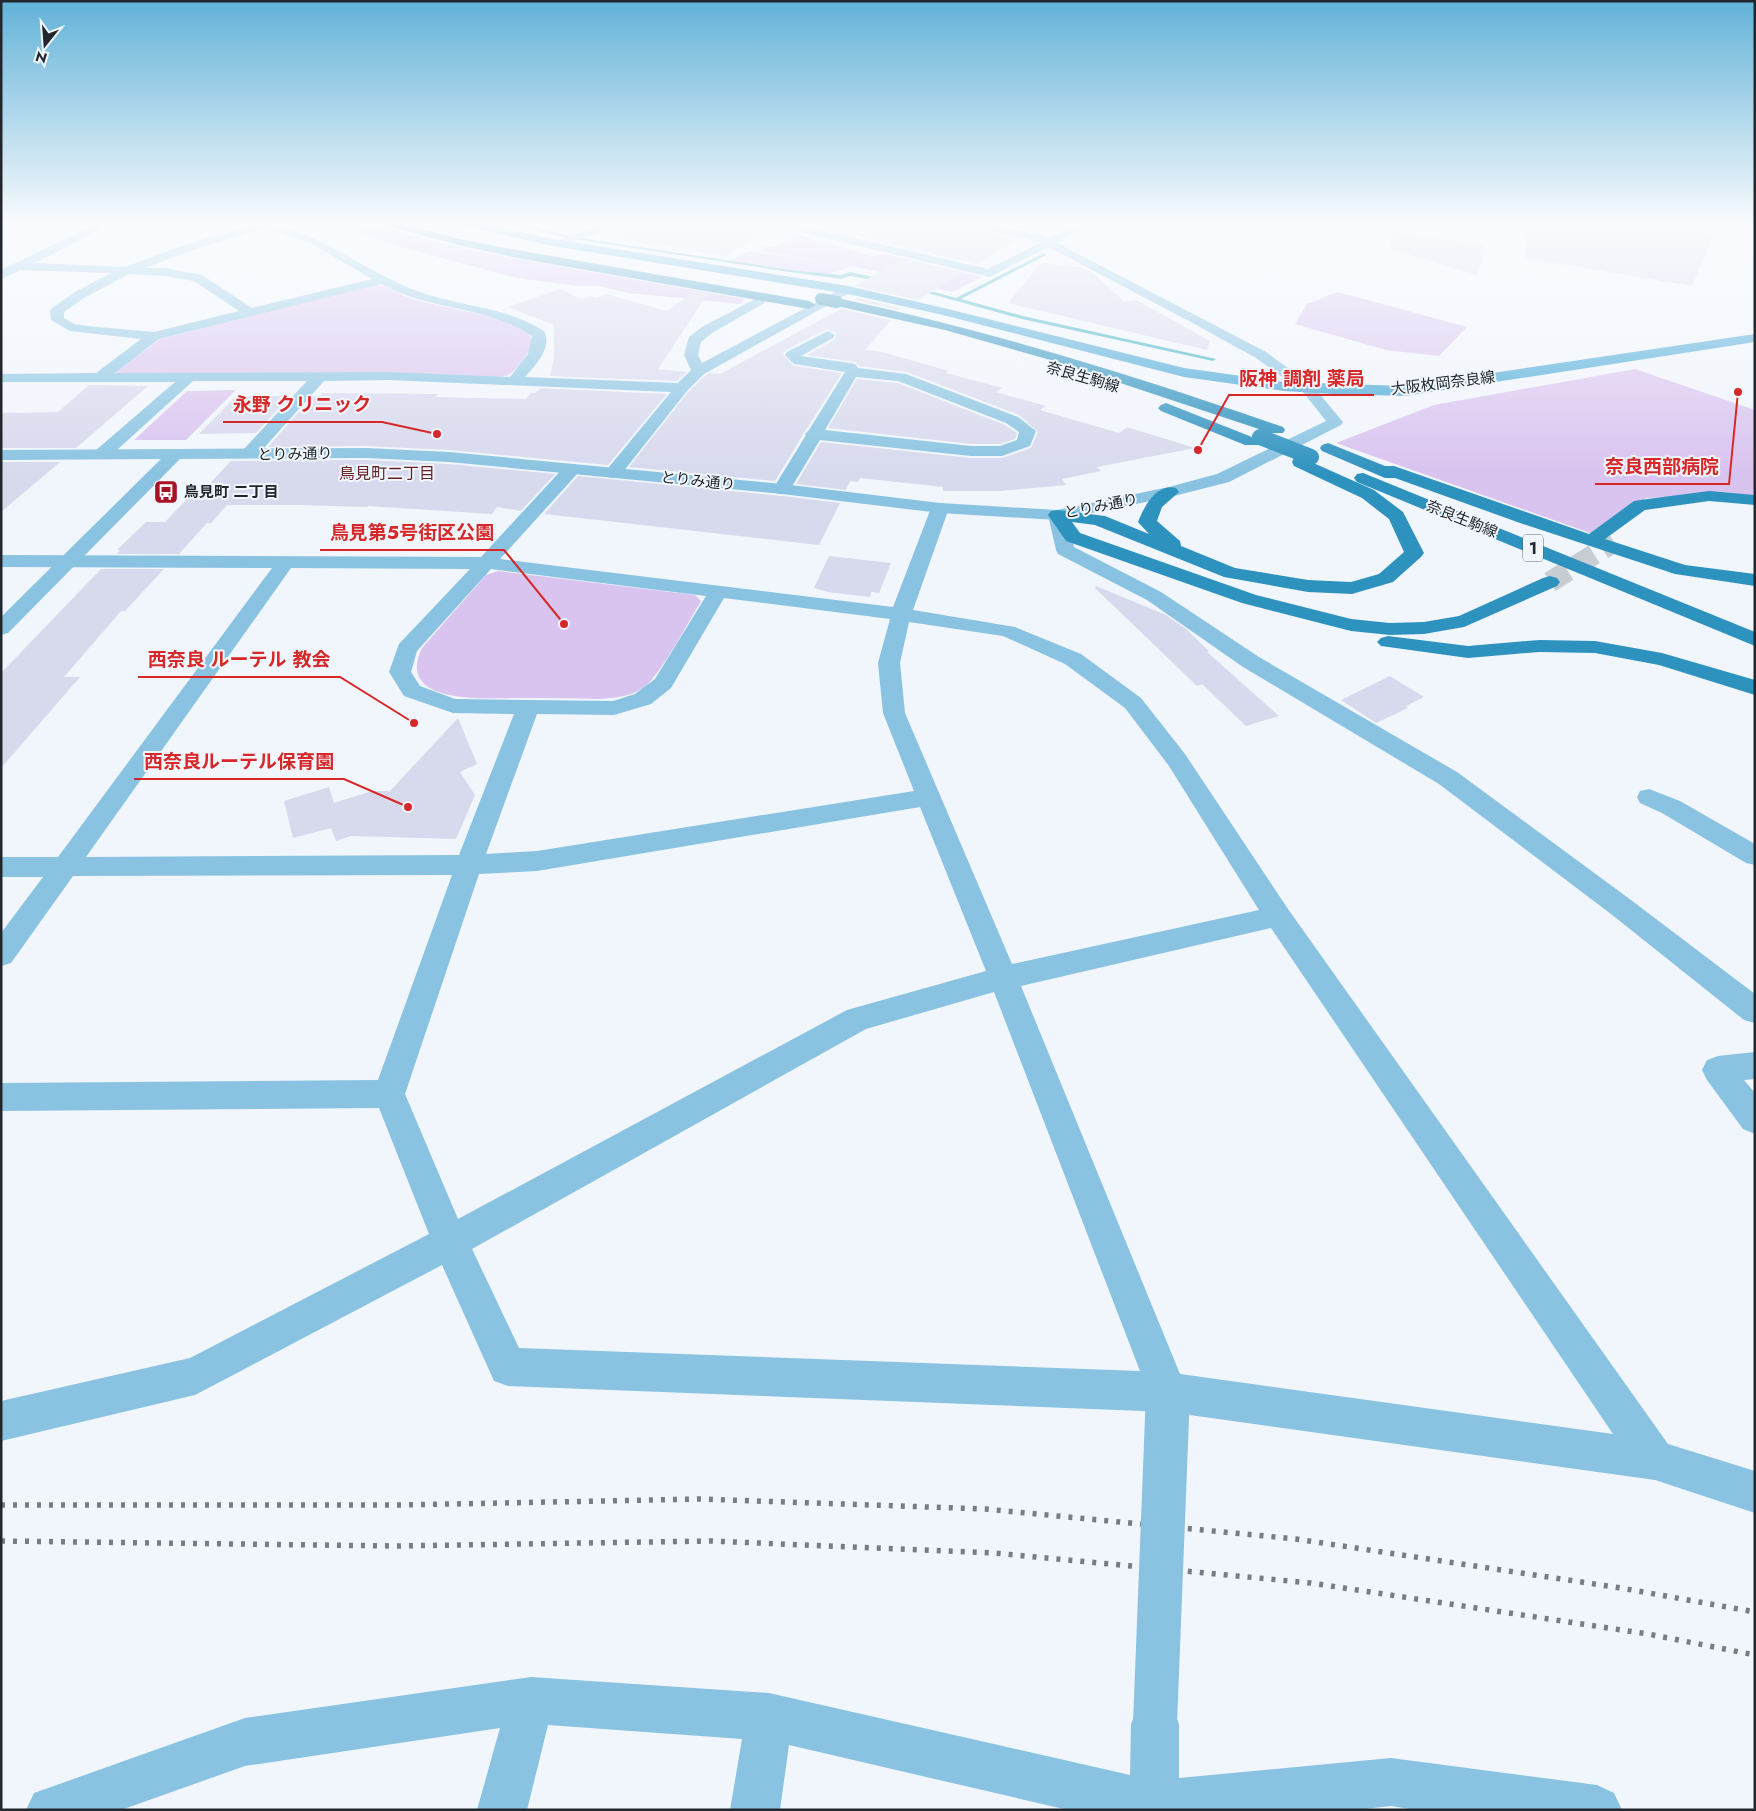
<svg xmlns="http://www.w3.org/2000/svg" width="1756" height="1811" font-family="Jost,'Noto Sans JP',sans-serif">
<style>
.green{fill:#d9c3ef}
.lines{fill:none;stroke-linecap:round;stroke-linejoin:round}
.stream{fill:#39b0bf;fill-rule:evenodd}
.building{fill:#d7d9ed}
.primary-tunnel{stroke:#c8cdd3;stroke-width:21;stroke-dasharray:21 10;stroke-linecap:butt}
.pedestrian{fill:#89c3e1;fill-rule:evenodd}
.minor{fill:#89c3e1;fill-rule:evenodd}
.tertiary{fill:#89c3e1;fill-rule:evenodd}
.secondary{fill:#48a8d6;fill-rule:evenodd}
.primary{fill:#2e92bf;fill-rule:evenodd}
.rail{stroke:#787d83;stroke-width:5.5;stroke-dasharray:4 8;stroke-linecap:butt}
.minor-bridge{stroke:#89c3e1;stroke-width:44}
.primary-bridge-far1{stroke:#2e92bf;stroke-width:12}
.primary-bridge{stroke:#2e92bf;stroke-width:16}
.labels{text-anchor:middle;stroke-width:4;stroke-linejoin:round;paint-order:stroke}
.far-street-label{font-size:15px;fill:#22272d;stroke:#f1f6fd}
.far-poi-label{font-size:15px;font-weight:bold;fill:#22272d;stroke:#f1f6fd;text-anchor:start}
.far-neighbourhood-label{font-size:16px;fill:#682223;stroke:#f1f6fd}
.shield{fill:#f1f6fd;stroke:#60656b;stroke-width:1}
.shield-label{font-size:16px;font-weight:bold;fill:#22272d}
.leader{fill:none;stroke:#d62828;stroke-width:2}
.callout-dot{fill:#d62828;stroke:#f1f6fd;stroke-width:2}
.callout-label{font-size:19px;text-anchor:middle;font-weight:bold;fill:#d62828;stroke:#f1f6fd;stroke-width:4;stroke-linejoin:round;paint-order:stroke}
</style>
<rect width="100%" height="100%" fill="#f1f6fd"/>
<path class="green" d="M323,221H363L424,239L490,254L744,299L741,304L628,293L598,286H577L517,278L405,248Z
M796,234L871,256L849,261L884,254L982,277L952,292L927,286L914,280L853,266L822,276L729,262L748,251L836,263L759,251L766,249L760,247C767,244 774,249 782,246L779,244L791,240Z
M373,285C387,285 400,295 413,299C437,307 514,317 528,333C534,340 531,350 525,357C519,366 513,374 502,377L392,373L119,374L116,372L160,339Z
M1338,292L1467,327L1439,356L1386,350L1295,324L1307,304Z
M1635,369L1755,410V499L1733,494L1646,498L1590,533L1336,443L1434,405Z
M236,390L186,440H134L187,391Z
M498,571L695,595L701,601C689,621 659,677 643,688C629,697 613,698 598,699C572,698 546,698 520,698C489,698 394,706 422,648L486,575Z"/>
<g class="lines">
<path class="stream" d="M493,221H501L581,238L790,270L841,275L850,272L887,280L884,282L850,276L841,279L790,272L581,240Z
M1044,253L1046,255L961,299L1023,316L1216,359L1213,361L1022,319L913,289L916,287L956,298Z"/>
</g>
<path class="building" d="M630,221H758L765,226L774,228L725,256L614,237V229L627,225Z
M846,221H949L957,226L1019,239L976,264L845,233Z
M982,221H1049L1032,231Z
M1528,221H1678L1674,227L1714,234L1692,286L1525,258Z
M1393,231L1486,245L1477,275L1389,248Z
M903,258L963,273L918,300L855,286Z
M1041,263L1084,268L1093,273L1125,302L1136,300L1210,341L1207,350L1008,303Z
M560,289L582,299L590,296L597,298L606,294L667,311L695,291L708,293L658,369L687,372L677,381L550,376L554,359V325L508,307Z
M858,298L901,308L899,310L855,300Z
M841,309L891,320L865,350L882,352L949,371L946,373L1003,388L996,392L1046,406L1040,410L1119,433L1127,427L1195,448L1097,467L1101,471L1062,479L1066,485L1000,491H943V487L860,478L858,482L850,481L846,490L796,484L821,442L971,458H1002L1031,448L1038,432L1019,415L907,372L859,366L855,362L807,355L835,339L836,333L827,329L786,350L783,354L794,366L842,373L804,433L775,481L629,467L688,392L705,376L709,373L720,374Z
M857,379L898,383L1005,425L1017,433L1015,439L1000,444H971L828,428Z
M89,385L148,386L76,448H1V413L58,412Z
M540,388L667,394L608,465L449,450L366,446L268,447L313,396H320L322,393L438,394L435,397L526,399L531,393H535Z
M236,396H290L256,433L199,434Z
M366,460L449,464L555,474L521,511L497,507L492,514L368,506V507L298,505H227L211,523H207L179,554H117L120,550H117L146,522H165L189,497H197L231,461Z
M1,462H60L1,512Z
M578,476L782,496L840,503L819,545L544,514Z
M829,556L891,563L879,593L871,592L870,597L828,592L814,588Z
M101,569H164L125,611H121L64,677H80L1,768V673Z
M1096,586L1166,615L1186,629L1209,651L1207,652L1279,716L1246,726L1202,684L1197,686L1095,588Z
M1390,676L1424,697L1406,706L1408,708L1376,723L1341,700Z
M458,718L477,764L460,772L475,795L456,839L351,836L336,841L331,828L293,838L284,801L329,787L334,803L372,791H390Z"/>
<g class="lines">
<path class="primary-tunnel" d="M1550,582L1614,542"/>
<path class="pedestrian" d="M583,221H604L613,225L608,228L584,223Z"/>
<path class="minor" d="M7,221H23L1,230V223Z
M102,221H117L35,263L125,267L179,247L252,225L244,223L243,221C310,221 357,269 417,291C460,307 505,306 544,331C553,347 535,366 525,377L678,383L691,370L684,355L689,337L702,327L755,299L760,298L766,302L712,333L701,342L698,355L702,363L845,287H853L855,290L704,374L687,391L619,477L613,478L607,477L604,473L671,392L388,380L324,381L255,458H243L241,454L243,450L307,381H193L107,459H95L93,455L95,451L175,382H1V374L96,373L141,339L70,331L51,320L50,311L52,308L75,292L111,273L21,270L1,279V270ZM265,228L310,243L372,279L252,308L202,275L165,268H145L187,252ZM129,274L165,276L194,281L239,311L154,332L87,326L74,324L64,318V312L84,298ZM381,284C397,292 412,298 429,302C464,311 501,315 532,336L528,354L510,377L388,372L115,373L159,339Z
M612,221H628L626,223L562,246L558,247L552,244L554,242Z
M760,221H780L988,269L1083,221H1097L990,277L766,224Z
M828,331L835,335L833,338L801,356L850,363L855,364L858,368L906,374L1018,417L1036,431L1030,446L1002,456H971L820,440L788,493L782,494L776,493L773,489L806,435L805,434L809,430L845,372L794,364L785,355L787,352ZM856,377L898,381L1006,423L1019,432L1017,440L1000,446H971L825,430Z
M572,464L578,465L580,469L578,473L500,559L893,607L931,508L934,504L940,503L946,504L949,508L913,610L1015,627L1081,654L1141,698L1185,754L1288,909L1668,1444L1755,1471V1513L1655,1480L1168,1412L508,1386L494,1381L442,1265L195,1395L1,1441V1401L190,1358L429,1234L379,1108L1,1111V1083L378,1080L452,875L73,876L11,963L1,966V933L43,877H1V857H58L272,568L1,567V555L481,557L566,465ZM291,568L470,569L399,644L389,672L404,696L453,713L514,714L459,855L86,857ZM491,569L706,596L655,679L635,694L613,701L455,699L420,686L411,672L417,651ZM724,598L890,619L878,663L883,713L914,791L537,851L486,854L537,714L614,715L651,704L671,688ZM909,622L1003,636L1065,664L1125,708L1169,766L1259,910L1012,964L905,713L900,663ZM920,807L986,971L847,1010L458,1219L405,1094L479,874L537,871ZM1271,928L1613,1434L1180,1374L1021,986ZM994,992L1140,1371L519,1348L472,1249L866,1029Z
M1057,510L1063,511L1066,515L1074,547L1161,592L1259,657L1457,772L1631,900L1755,994V1023L1744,1020L1611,914L1439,784L1243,667L1147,600L1058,554L1056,550L1048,515L1051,511Z
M1649,789L1680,801L1755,844V865L1746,863L1662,813L1640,803L1637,797L1640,791Z
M1755,1052V1079L1744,1080L1755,1093V1134L1743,1129L1707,1080L1702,1070L1707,1060L1718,1056Z
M531,1677L769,1693L1130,1775L1131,1724L1138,1707L1155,1700L1172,1707L1179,1724V1778L1391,1758L1597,1785L1614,1793L1622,1810H1416L1391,1806L1356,1810H1068L789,1745L780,1810H730L742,1739L548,1725L527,1810H477L500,1728L245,1766L121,1810H26L34,1793L245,1718Z"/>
<path class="tertiary" d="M951,221H973L1044,236L1266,352L1313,386L1343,422L1341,425L1229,482L1170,497L1057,520L940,513L782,494L449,462L366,458L180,459L8,633L1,635V617L161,459L1,460V450L366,448L449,452L782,484L940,503L1057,510L1169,487L1217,474L1326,421L1303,392L1256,358L1189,321L1037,241L957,224Z"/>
<path class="secondary" d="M449,221H468L553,239L848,286L944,308L1184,368L1284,382L1405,386L1755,334V342L1405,396L1332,394L1284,391L1184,377L943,315L848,294L553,246L451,223Z"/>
<path class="primary" d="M373,221H392L460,239L517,250L809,301L816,305L809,309L517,258L459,245L375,223Z
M837,298C989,330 1136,376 1283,427L1285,430L1283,433H1271L1054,361L945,330L832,305L831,302Z
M1166,403L1257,439L1259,442L1257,445H1245L1161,411L1158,408L1161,405Z
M1328,443L1385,466H1394L1589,534L1634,501L1640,500L1709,491L1755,495V505L1709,501L1645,510L1605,539L1685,565L1755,574V586L1675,574L1520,523L1395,478H1385L1322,451L1320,448L1322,445Z
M1300,457L1374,490L1403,512L1424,553L1421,557L1393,582L1352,594L1308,592L1224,577L1095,525L1072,522L1080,533L1256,595L1351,619L1390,623L1424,622L1459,616L1543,578L1550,576L1557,578L1560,582L1557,586L1464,627L1424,634L1390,635L1351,631L1242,603L1066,541L1048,515L1051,511L1057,510L1105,516L1149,534L1138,522C1144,507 1156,483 1176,488L1179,492L1162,507L1157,521L1180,541L1181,546L1235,568L1308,580L1351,582L1379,574L1404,552L1389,519L1362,498L1294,466L1292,462L1294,458Z
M1363,473L1755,632V646L1357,482L1354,478L1357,474Z
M1388,636L1468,646L1539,640L1595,641L1662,653L1755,680V695L1659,665L1595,653L1539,652L1468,658L1381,646L1377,642L1381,638Z"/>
<path class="rail" d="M1,1505H401L700,1499L985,1509L1296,1539L1621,1588L1755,1612
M1,1541L395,1546L711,1541L994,1553L1311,1583L1648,1634L1755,1655"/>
<path class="minor-bridge" d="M1155,1724L1168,1392"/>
<path class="primary-bridge-far1" d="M821,299L837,302"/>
<path class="primary-bridge" d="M1260,437L1311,457"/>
</g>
<linearGradient id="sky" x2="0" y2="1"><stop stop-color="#62b2d8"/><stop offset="0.47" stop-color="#f9fbfe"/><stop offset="1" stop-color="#f9fbfe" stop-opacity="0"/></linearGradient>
<rect width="1756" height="474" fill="url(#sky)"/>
<defs>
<symbol id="bus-square" viewBox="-11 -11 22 22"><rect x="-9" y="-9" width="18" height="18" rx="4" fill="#a81124" stroke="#f1f6fd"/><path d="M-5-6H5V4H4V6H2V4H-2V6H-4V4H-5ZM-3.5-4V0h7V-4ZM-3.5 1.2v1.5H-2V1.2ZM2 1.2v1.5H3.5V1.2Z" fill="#fff"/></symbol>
</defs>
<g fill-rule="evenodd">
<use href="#bus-square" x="152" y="478" width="28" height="28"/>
</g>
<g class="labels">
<g class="far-street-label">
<text transform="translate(1083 377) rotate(16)" y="5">奈良生駒線</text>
<text transform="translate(1443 383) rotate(-7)" y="5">大阪枚岡奈良線</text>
<text transform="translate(295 454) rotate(-1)" y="5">とりみ通り</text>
<text transform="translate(698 481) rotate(6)" y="5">とりみ通り</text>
<text transform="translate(1101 506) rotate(-11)" y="5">とりみ通り</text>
<text transform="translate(1462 519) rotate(22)" y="5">奈良生駒線</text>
</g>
<g class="far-poi-label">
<text x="184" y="497">鳥見町 二丁目</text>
</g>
<g class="far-neighbourhood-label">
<text x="387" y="479">鳥見町二丁目</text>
</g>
<rect class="shield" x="1523" y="534.5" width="20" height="27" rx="4"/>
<g class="shield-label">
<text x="1533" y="554">1</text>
</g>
</g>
<path class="leader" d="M1198 450L1229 395H1374M437 434L382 422H223M1738 392L1729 484H1595M564 624L504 550H320M414 723L340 677H138M408 807L344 779H134"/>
<g class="callout-dot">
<circle cx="1198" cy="450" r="5"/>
<circle cx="437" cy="434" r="5"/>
<circle cx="1738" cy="392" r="5"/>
<circle cx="564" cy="624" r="5"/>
<circle cx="414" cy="723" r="5"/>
<circle cx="408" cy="807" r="5"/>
</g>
<g class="callout-label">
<text x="1302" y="385">阪神 調剤 薬局</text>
<text x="302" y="411">永野 クリニック</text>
<text x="1662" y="473">奈良西部病院</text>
<text x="412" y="539">鳥見第5号街区公園</text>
<text x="239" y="666">西奈良 ルーテル 教会</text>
<text x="239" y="768">西奈良ルーテル保育園</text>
</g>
<rect width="1756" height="1811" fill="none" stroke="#22272d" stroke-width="5"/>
<g transform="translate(45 45) rotate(197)" stroke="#f1f6fd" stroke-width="4" paint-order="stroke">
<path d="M0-4L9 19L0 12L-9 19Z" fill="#22272d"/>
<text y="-8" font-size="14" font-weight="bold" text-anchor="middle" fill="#22272d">N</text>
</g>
</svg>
